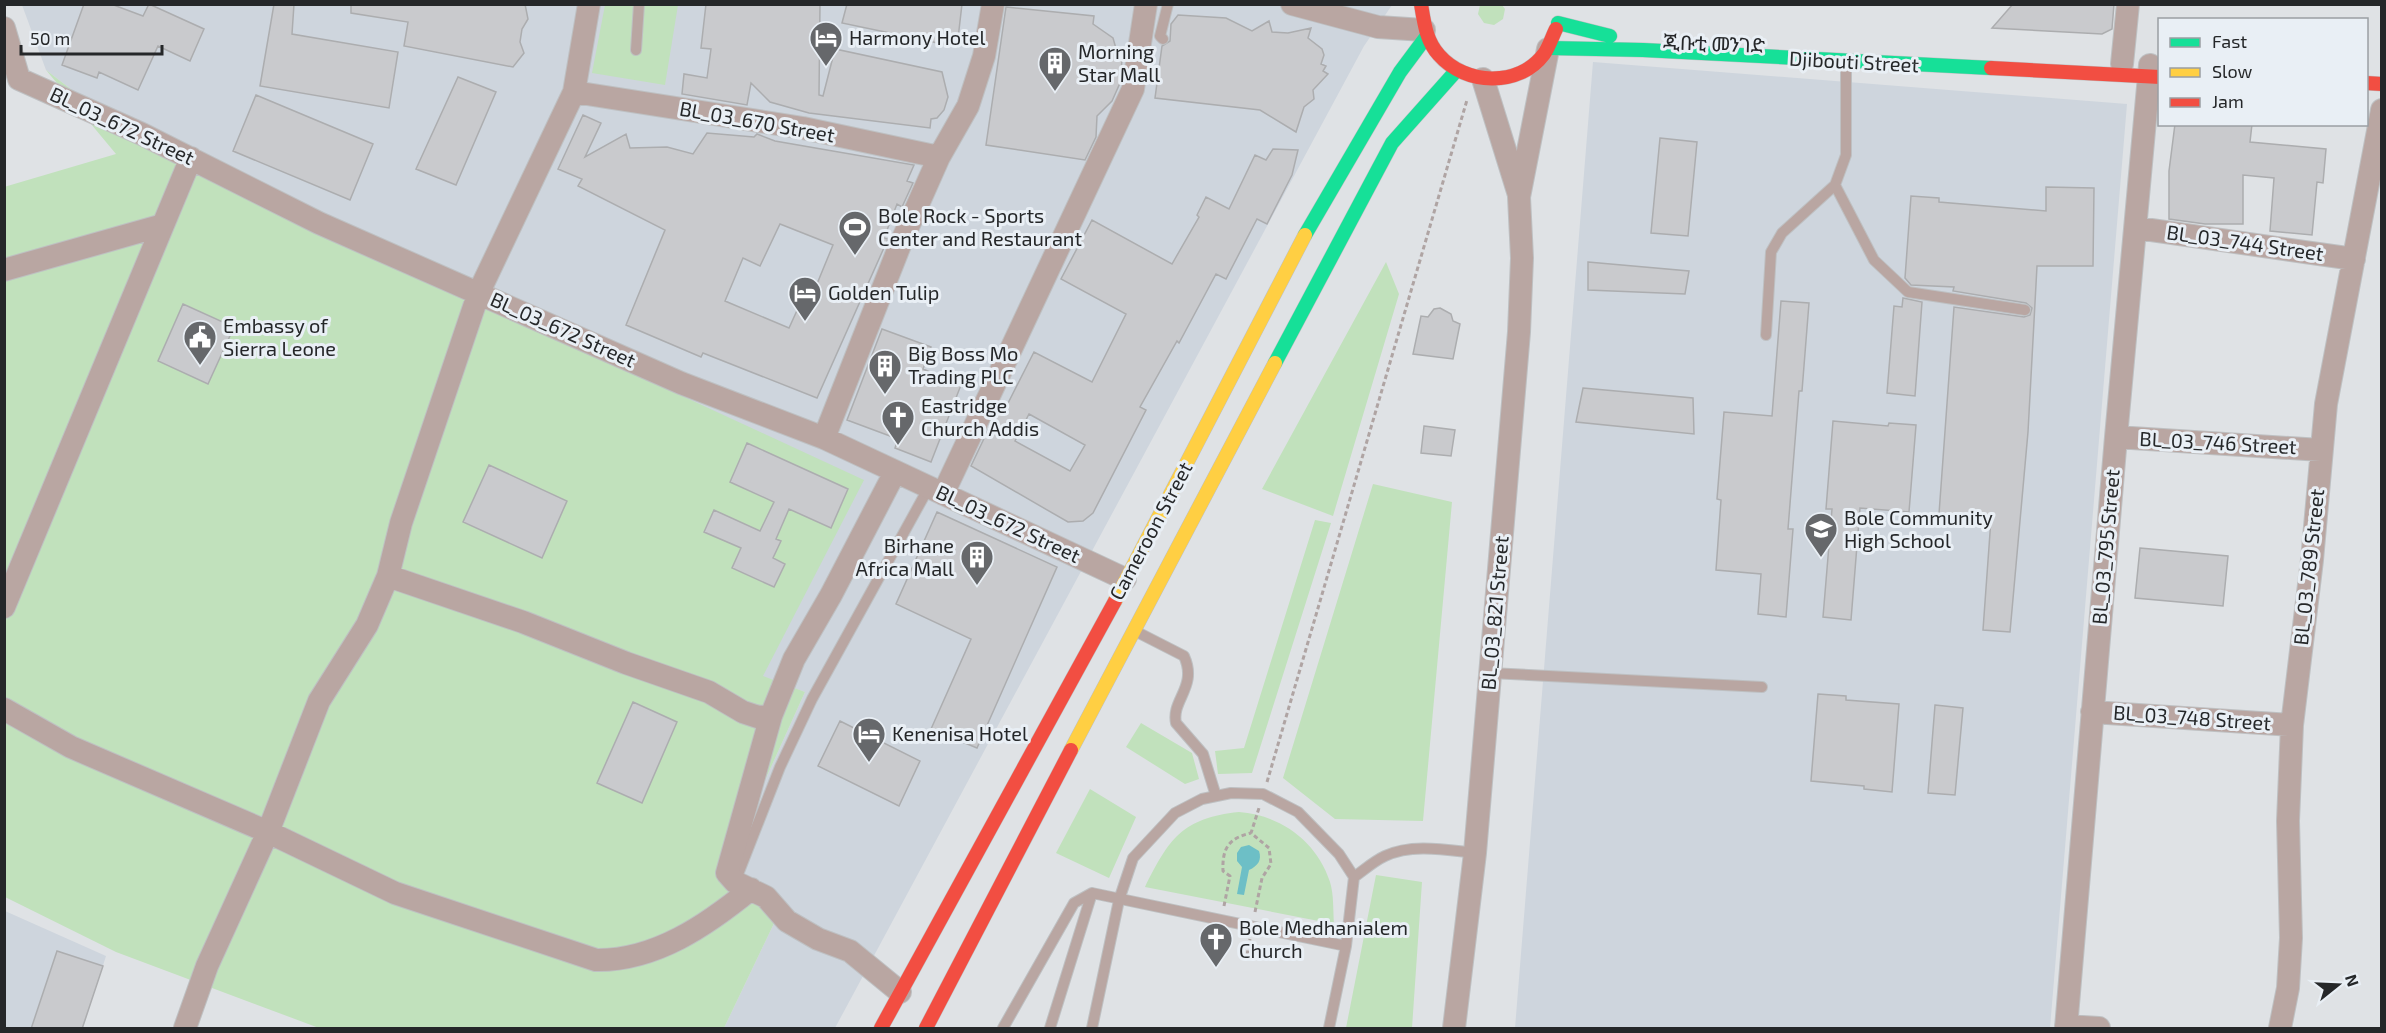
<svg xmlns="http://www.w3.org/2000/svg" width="2386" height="1033" font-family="'Exo 2','Noto Sans Ethiopic',sans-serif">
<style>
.built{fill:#ced5dd}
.green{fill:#c1e1bc}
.water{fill:#6dbfc6}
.building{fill:#c9cacd;stroke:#acadaf;stroke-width:1.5;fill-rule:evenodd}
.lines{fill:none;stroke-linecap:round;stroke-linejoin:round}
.lane-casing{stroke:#bec0c2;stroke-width:12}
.street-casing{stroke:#bec0c2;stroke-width:24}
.fast-casing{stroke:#bec0c2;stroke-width:15}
.slow-casing{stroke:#bec0c2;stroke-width:15}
.jam-casing{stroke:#bec0c2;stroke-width:15}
.path{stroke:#afa4a3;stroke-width:3;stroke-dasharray:4.5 3;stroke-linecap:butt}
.lane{stroke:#b9a6a2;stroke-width:10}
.street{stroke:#b9a6a2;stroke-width:22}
.fast{stroke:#16e098;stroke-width:14}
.slow{stroke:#ffcf43;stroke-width:14}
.jam{stroke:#f24e42;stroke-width:14}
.labels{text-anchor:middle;stroke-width:6;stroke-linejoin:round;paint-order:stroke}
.poi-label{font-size:20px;fill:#252729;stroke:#e9eff5;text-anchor:start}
.street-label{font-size:20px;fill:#252729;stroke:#e9eff5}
</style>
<rect width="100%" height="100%" fill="#dfe2e5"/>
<path class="built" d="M22,5H1392L1364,46L835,1028H724L778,915L719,882L805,692L763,677L150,150L46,70Z
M1593,62L2127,104L2050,1028H1515Z
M5,911L106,956L83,1028H5Z"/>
<path class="green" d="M605,5H678L665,85L592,73Z
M1480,5H1502L1505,9L1503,19L1494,25L1484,23L1478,14Z
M46,70L150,150L864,480L763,676L805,692L719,882L778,915L724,1028H319L116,952L5,897L4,187L116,154Z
M1386,262L1399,294L1333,516L1262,489Z
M1373,484L1452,502L1423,821L1335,819L1283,778Z
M1315,520L1331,523L1252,773L1218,774L1215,751L1244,748Z
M1141,723L1192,753L1199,779L1185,784L1126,747Z
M1090,789L1136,817L1109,878L1056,853Z
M1239,812C1280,815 1317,841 1330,882C1334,895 1333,911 1334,924L1145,887C1169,839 1182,818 1239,812Z
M1376,875L1422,882L1412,1028H1346Z"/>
<path class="water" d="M1249,845L1259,851C1262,860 1258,866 1249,870L1244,895L1237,894L1242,867L1237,861V853L1241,847Z"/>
<path class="building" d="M84,4H111L143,16L149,4L204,29L190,61L158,46L138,90L99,72L97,78L62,65Z
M274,4H294L292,34L398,52L389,108L260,86Z
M351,4H525L528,19L522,29L520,42L524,53L513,67L404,46L408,22L351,13Z
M706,4H820L819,95L823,96L835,49L942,72L948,97L944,110L937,118L931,119L930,128L809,113L770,102L751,83L747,105L682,94L684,74L707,78L711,49L701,48Z
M847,4H962L957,47L842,23Z
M2013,4H2114L2112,29L2102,34L1992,28Z
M1006,7L1094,16L1093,24L1113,38L1119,59H1122L1120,83L1112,101L1097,116L1096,137L1085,160L986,145Z
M1178,15L1226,18L1252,31L1269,21L1272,32L1288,33L1311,28L1308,38L1322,49L1324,55L1321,64L1326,66L1323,71L1328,74L1313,90L1314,99L1304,107L1296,132L1260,110L1155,98L1162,46L1170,41L1171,24Z
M458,77L496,92L456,185L416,169Z
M256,95L373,144L350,200L233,151Z
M583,115L601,123L585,157L626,134L630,148L667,147L693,154L707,133L754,137L757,134L775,141L914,165L907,181L913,183L902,207L897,204L884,238L888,239L883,250L817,398L703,353L701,357L626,325L665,230L578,186L582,179L558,169ZM780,224L833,245L812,296L805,293L789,328L725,301L743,258L760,266Z
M2175,124H2252L2250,142L2326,149L2323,183L2317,182L2312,235L2270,231L2274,178L2243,175V224H2205L2169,219V171Z
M1660,138L1697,142L1688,236L1651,233Z
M1273,149L1298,150L1292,175L1267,224L1257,219L1226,279L1216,274L1179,343L1177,341L1140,407L1146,410L1093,513L1083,521L1068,522L971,466L999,407L1004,411L1034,352L1092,382L1126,314L1061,279L1092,220L1172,264L1199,217L1197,215L1206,197L1229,209L1255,155L1266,160ZM1029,414L1085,445L1070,471L1015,441Z
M2046,187L2094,188L2093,266H2037L2028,432L2010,632L1983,630L1991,519L1939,514L1954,307L2024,317L2030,315L2032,308L2026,303L1953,291L1954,287L1911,285L1905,278L1911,196L1939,198V202L2046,211Z
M1588,262L1689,271L1685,294L1588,290Z
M1903,298L1922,302L1915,396L1887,393L1894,306L1902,307Z
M1781,301L1809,303L1802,391H1799L1788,529H1793L1786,617L1758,614L1761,574L1716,570L1721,500L1717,499L1724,412L1772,416Z
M183,304L234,327L208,384L158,361Z
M1440,308L1451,314L1453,321L1460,324L1453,359L1413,354L1421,316L1428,317L1434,309Z
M882,329L931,347L923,369L961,385L931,462L895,448L898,439L847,420Z
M1583,388L1693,398L1694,434L1576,422Z
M1833,421L1888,426L1889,423L1916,425L1909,512L1860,508L1851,620L1823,617L1832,509H1826Z
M1424,426L1455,430L1451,456L1421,453Z
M747,443L848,489L831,528L789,509L776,539L781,541L773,558L785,564L774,587L732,568L741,548L704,532L714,510L760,531L774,502L730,482Z
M489,465L567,501L542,558L463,522Z
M937,512L1057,567L977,748L931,729L971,639L896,604Z
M2140,548L2228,556L2223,606L2135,598Z
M1818,694L1846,696V700L1899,704L1892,792L1864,789V786L1811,781Z
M633,702L677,722L642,803L597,783Z
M1935,705L1963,708L1955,795L1928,793Z
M840,721L920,761L899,806L818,766Z
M57,951L103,966L82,1029H31Z"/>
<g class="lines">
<defs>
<path id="lane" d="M1163,39L1160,36L1168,4
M636,50L639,4
M1835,185L1874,260L1908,292L2025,310
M1766,335L1771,252L1782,233L1835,185L1846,155V63
M1137,632L1184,656C1198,687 1171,700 1176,723L1203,754L1216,796
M1490,673L1762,687
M1354,877C1364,870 1374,861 1385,856C1412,843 1447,850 1475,853
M735,882L780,767L812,699L929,487
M1003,1028L1074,903L1092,893L1346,946
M1050,1028L1092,893
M1092,1028L1119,900L1133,858L1175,813L1202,799L1231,793L1263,794L1298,812L1339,854L1354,877L1346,946L1329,1028"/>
<path id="street" d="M1292,4L1378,27L1424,30
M4,28L19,79
M2122,64L2128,4
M19,79L142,134L319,223L681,383L824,438L1125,579
M1483,79L1519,195
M574,92L803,128L939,157
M2137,228L2354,259
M4,270L163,225
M2116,437L2321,450
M824,438L900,245L939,157L968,106L984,56L993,4
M943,494L1133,89L1146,4
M388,576L523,622L626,663L709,692L743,712L758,717L771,716L794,659L831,595L895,472
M4,607L191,158
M4,709L71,747L268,832L395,893L596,960C655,961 707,925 751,889
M2092,712L2292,725
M771,716L727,873L735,882L766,897L787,921L818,939L850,951L900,992
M2066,1026L2099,1028
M185,1028L207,966L268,832L319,701L367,625L388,576L401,523L479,292L574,92L589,4
M1454,1028L1475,853L1519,332L1522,258L1519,197L1548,49
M2066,1028L2116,437L2150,65
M2280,1028L2288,988L2291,938L2288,821L2292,725L2312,560L2326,404L2382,110"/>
<path id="fast" d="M1558,23L1610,36
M1549,48L1643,50L1991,68
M1305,235L1400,72L1426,37
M1275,363L1392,143L1456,71"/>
<path id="slow" d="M1115,601L1305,235
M1071,750L1275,363"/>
<path id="jam" d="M1421,4C1424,22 1426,41 1439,55C1465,85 1519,88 1544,54C1549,47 1552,37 1556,29
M1991,68L2160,77
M2366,83L2382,84
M881,1028L1115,601
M926,1028L1071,750"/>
</defs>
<use href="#lane" class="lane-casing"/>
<use href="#street" class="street-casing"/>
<use href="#fast" class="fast-casing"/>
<use href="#slow" class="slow-casing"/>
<use href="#jam" class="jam-casing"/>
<path class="path" d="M1267,782L1467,100
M1224,906L1230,876L1223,871C1222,848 1229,838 1251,833
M1255,912L1262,878L1271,864L1269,848L1251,833L1259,808
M1217,949L1220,933
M1247,955L1250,939"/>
<use href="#lane" class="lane"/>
<use href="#street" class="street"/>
<use href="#fast" class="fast"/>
<use href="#slow" class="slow"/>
<use href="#jam" class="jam"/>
</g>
<defs>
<symbol id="hotel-pin" viewBox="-11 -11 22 30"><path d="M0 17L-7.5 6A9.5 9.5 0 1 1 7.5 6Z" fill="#66686b" stroke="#e9eff5"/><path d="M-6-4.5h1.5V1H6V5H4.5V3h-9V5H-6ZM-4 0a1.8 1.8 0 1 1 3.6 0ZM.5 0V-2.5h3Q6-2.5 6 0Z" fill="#fff"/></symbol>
<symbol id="building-pin" viewBox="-11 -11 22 30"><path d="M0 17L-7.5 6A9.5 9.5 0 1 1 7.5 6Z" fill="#66686b" stroke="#e9eff5"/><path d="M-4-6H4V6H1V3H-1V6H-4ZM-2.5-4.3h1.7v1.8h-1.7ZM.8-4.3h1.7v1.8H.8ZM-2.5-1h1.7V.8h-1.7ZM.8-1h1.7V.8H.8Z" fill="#fff"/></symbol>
<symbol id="stadium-pin" viewBox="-11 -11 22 30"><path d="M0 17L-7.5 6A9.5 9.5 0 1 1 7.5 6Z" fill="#66686b" stroke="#e9eff5"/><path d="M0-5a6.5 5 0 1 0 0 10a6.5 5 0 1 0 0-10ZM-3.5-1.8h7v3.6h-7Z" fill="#fff"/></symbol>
<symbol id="civic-pin" viewBox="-11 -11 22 30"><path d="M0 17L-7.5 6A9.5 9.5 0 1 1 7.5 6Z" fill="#66686b" stroke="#e9eff5"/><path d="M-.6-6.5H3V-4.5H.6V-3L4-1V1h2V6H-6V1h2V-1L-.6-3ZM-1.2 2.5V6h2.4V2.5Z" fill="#fff"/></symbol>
<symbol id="church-pin" viewBox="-11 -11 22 30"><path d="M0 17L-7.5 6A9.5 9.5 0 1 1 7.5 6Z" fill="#66686b" stroke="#e9eff5"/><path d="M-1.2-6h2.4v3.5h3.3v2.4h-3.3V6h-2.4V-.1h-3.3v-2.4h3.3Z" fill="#fff"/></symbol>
<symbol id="school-pin" viewBox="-11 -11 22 30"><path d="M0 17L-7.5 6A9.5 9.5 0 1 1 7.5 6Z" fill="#66686b" stroke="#e9eff5"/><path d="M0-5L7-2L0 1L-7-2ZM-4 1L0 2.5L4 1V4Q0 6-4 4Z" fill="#fff"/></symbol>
</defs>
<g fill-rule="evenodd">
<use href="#hotel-pin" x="807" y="19" width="38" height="52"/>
<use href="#building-pin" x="1036" y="44" width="38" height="52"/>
<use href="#stadium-pin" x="836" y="208" width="38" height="52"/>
<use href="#hotel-pin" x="786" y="274" width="38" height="52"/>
<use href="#civic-pin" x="181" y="318" width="38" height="52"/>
<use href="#building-pin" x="866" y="347" width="38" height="52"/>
<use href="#church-pin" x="879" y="398" width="38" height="52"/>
<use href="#school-pin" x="1802" y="510" width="38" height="52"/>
<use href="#building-pin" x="958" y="538" width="38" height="52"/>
<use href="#hotel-pin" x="850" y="715" width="38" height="52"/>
<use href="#church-pin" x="1197" y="920" width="38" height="52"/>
</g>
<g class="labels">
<g class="poi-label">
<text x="849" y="45">Harmony Hotel</text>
<text x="1078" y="59">Morning<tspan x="1078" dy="23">Star Mall</tspan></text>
<text x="878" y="223">Bole Rock - Sports<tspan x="878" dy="23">Center and Restaurant</tspan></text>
<text x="828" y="300">Golden Tulip</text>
<text x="223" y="333">Embassy of<tspan x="223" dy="23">Sierra Leone</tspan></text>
<text x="908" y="361">Big Boss Mo<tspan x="908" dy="23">Trading PLC</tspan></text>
<text x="921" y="413">Eastridge<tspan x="921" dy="23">Church Addis</tspan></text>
<text x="1844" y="525">Bole Community<tspan x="1844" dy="23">High School</tspan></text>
<text x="954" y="553" text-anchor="end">Birhane<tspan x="954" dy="23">Africa Mall</tspan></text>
<text x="892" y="741">Kenenisa Hotel</text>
<text x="1239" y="935">Bole Medhanialem<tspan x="1239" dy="23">Church</tspan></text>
</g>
<g class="street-label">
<text transform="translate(1714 44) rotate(2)" y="7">ጂቡቲ መንገድ</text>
<text transform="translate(1854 62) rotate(3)" y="7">Djibouti Street</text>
<text transform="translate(757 122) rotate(10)" y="7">BL_03_670 Street</text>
<text transform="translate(122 126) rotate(25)" y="7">BL_03_672 Street</text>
<text transform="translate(2245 243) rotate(8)" y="7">BL_03_744 Street</text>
<text transform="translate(563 330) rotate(24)" y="7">BL_03_672 Street</text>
<text transform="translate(2218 443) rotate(3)" y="7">BL_03_746 Street</text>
<text transform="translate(1008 524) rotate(25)" y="7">BL_03_672 Street</text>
<text transform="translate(1151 531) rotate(-62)" y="7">Cameroon Street</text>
<text transform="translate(2106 547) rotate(-85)" y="7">BL_03_795 Street</text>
<text transform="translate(2309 567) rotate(-84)" y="7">BL_03_789 Street</text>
<text transform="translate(1495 613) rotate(-85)" y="7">BL_03_821 Street</text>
<text transform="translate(2192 718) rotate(4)" y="7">BL_03_748 Street</text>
</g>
</g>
<rect width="2386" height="1033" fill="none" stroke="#252729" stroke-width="12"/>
<rect x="2158" y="18" width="210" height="108" fill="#e9eff5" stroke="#9b9fa3" stroke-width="1.5"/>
<rect x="2170" y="38" width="30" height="9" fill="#16e098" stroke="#9b9fa3" stroke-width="1.5"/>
<text x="2212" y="48" font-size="18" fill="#252729">Fast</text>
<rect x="2170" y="68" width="30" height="9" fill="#ffcf43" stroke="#9b9fa3" stroke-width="1.5"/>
<text x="2212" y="78" font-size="18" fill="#252729">Slow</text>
<rect x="2170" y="98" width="30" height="9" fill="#f24e42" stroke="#9b9fa3" stroke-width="1.5"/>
<text x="2212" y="108" font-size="18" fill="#252729">Jam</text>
<g transform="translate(2338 985) rotate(72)" stroke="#e9eff5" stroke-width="4.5" paint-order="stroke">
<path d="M0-4.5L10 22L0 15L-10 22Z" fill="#252729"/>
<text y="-9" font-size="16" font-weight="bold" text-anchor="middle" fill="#252729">N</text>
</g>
<path d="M21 45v9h141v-9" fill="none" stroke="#252729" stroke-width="3"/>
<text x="30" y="45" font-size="18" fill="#252729" stroke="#e9eff5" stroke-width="4.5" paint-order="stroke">50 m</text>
</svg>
